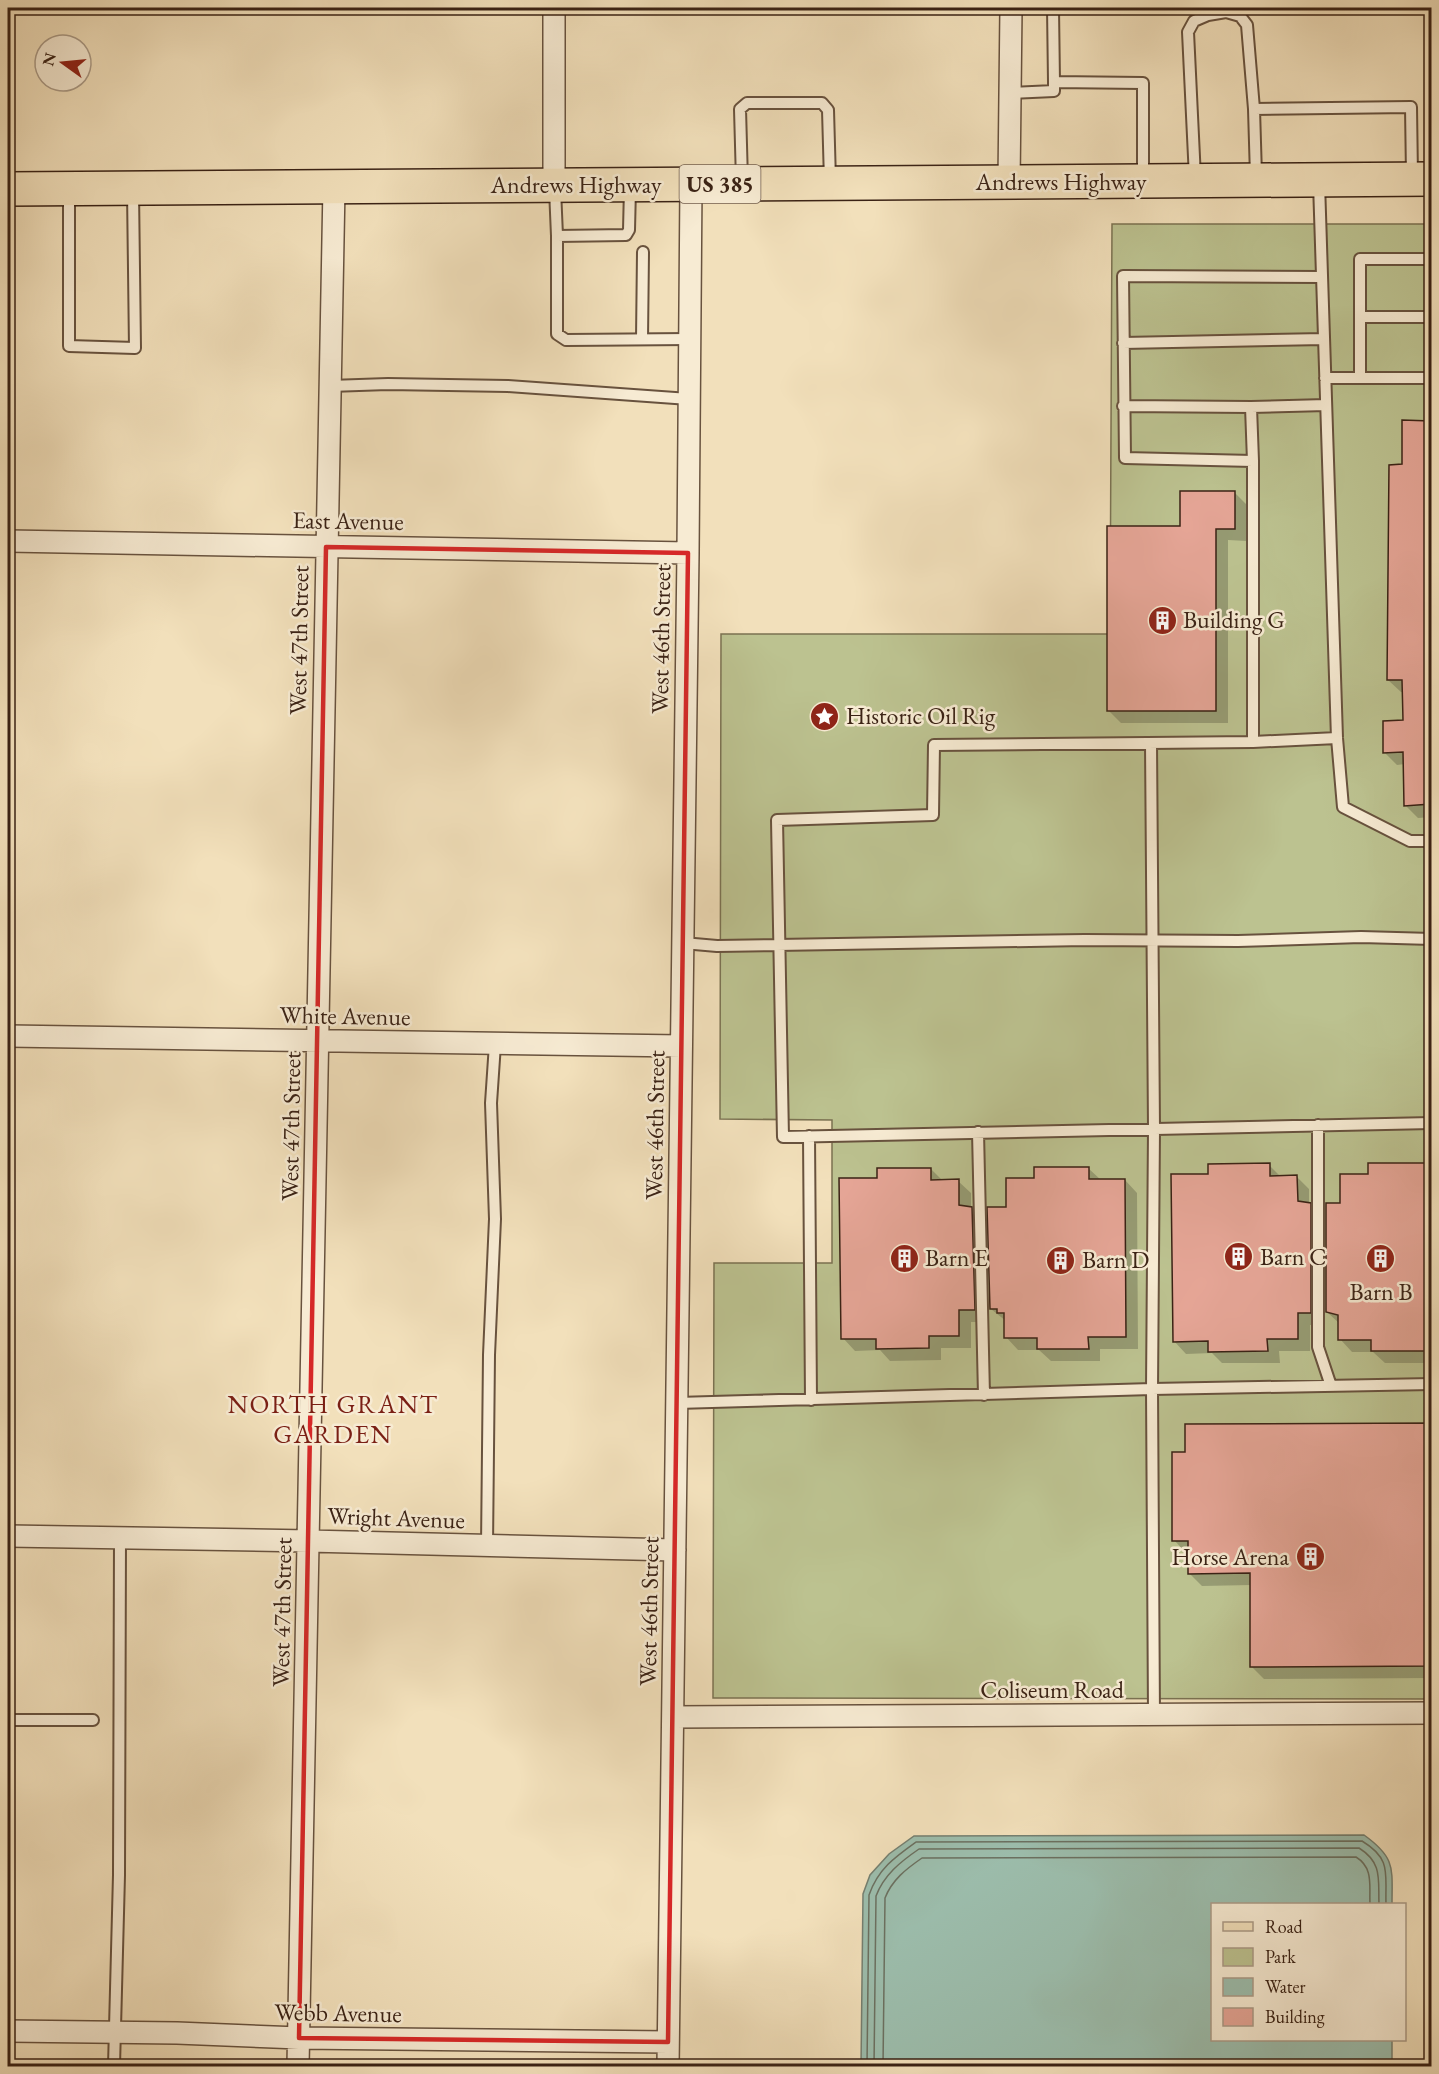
<svg xmlns="http://www.w3.org/2000/svg" width="1439" height="2074" font-family="'EB Garamond',serif">
<style>
.green{fill:#bcc290;stroke:#7b7252;stroke-width:1.5}
.water{fill:#9cbdac;stroke:#757f70;stroke-width:1.5}
.shadow{fill:#0003}
.lines{fill:none;stroke-linecap:round;stroke-linejoin:round}
.shore{stroke:#6b7060;stroke-width:1.5}
.building{fill:#e5a596;stroke:#3a2215;stroke-width:1.5}
.service-casing{stroke:#68523e;stroke-width:14}
.minor-casing{stroke:#68523e;stroke-width:24}
.primary-casing{stroke:#3a2215;stroke-width:36}
.service{stroke:#f7ebd3;stroke-width:10}
.minor{stroke:#f7ebd3;stroke-width:21}
.primary{stroke:#f2e0bb;stroke-width:33}
.marked{fill:none;stroke:#d62828;stroke-width:4.5;stroke-linejoin:round}
.labels{text-anchor:middle;stroke-width:5;stroke-linejoin:round;paint-order:stroke}
.shield{fill:#f7ebd3;stroke:#735e4e;stroke-width:1.5}
.shield-label{font-size:22px;font-weight:bold;fill:#3a2215}
.street-label{font-size:24px;fill:#3a2215;stroke:#f7ebd3}
.poi-label{font-size:24px;fill:#3a2215;stroke:#f7ebd3;text-anchor:start}
.neighbourhood-label{font-size:26px;letter-spacing:1.5px;fill:#7a1f14;stroke:#f7ebd3}
</style>
<rect width="100%" height="100%" fill="#f2e0bb"/>
<filter id="stains"><feTurbulence type="fractalNoise" baseFrequency=".00333" numOctaves="4"/><feColorMatrix values="0 0 0 0 .2 0 0 0 0 .09 0 0 0 0 .02 0 0 0 .5 -.17"/></filter>
<radialGradient id="worn" r=".72"><stop offset=".6" stop-color="#630" stop-opacity="0"/><stop offset="1" stop-color="#630" stop-opacity=".3"/></radialGradient>
<path class="green" d="M1112,224H1431V1699L713,1698L714,1263H832V1120L720,1119L721,634H1110Z"/>
<path class="water" d="M1364,1835C1396,1858 1392,1868 1392,1904H1212V2040H1392V2066H861L863,1894L870,1875L889,1854L914,1836Z"/>
<path class="shadow" d="M1404,422H1432V817L1418,818L1405,805V764L1397,765L1384,752L1405,722L1404,692H1401L1388,680L1404,465Z
M1234,492L1247,505V541L1228,540V723H1121L1108,710L1182,527Z
M1428,1164L1432,1168V1363H1385L1373,1352H1352L1340,1339V1324L1327,1312L1341,1204L1369,1175Z
M1269,1165L1281,1177H1297L1309,1189V1204L1322,1217V1325H1310V1351H1279L1280,1363H1222L1212,1353L1186,1354L1174,1341L1210,1175Z
M1088,1168L1101,1180H1125L1137,1193L1138,1349H1100V1361H1051L1039,1350H1018L1006,1337V1321L991,1309L1008,1208L1036,1179Z
M931,1169L943,1181H958L971,1193V1207L984,1220L986,1322H971V1348H941V1360L890,1361L880,1350L855,1351L843,1338L878,1179Z
M1432,1424V1678L1264,1679L1252,1667L1251,1585L1202,1586L1189,1573V1553H1186L1174,1540L1186,1454V1426Z"/>
<g class="lines">
<path class="shore" d="M867,2066L869,1895C878,1869 895,1857 916,1842L1362,1841C1392,1859 1385,1874 1386,1904
M874,2066L876,1896C884,1875 900,1862 919,1849L1359,1848C1383,1863 1378,1880 1379,1904
M883,2066L885,1898C892,1880 906,1869 922,1858L1356,1857C1374,1868 1369,1886 1370,1904"/>
</g>
<path class="building" d="M1402,420L1431,421V804L1404,806L1403,752L1383,753V721L1403,720L1402,680H1387L1389,465L1402,464Z
M1180,491H1235V529H1216V711H1107V526H1180Z
M1270,1163V1176L1297,1175L1298,1201L1311,1203V1313H1298V1339H1267L1268,1351L1208,1352V1341L1173,1342L1171,1174H1208V1164Z
M1368,1163H1428L1429,1175H1431V1339H1428V1351H1371V1340H1338V1315L1326,1312V1203H1340V1174H1368Z
M1034,1167H1089V1179H1125L1126,1337H1088L1089,1349H1037V1338H1004V1313H997V1309H990L987,1207H1006V1178H1034Z
M877,1168H931V1180L959,1179V1205L972,1207L975,1310H959V1336H929V1348L876,1349V1339H841L839,1178H877Z
M1431,1423V1666L1250,1667V1573L1188,1574V1541H1172V1452H1185V1424Z"/>
<g class="lines">
<defs>
<path id="service" d="M1053,8L1054,82L1143,83V178
M1010,93L1054,91V82
M1256,176L1254,109L1411,107L1412,176
M1195,178L1188,32L1194,21L1208,15L1226,12L1240,16L1247,25L1254,109
M742,181L740,109L747,103H822L828,110L830,181
M1319,183L1337,738L1343,807L1410,841H1432
M555,189L557,236V334L566,340L690,339
M69,191V346L135,348L133,191
M557,236L626,235L629,230L630,188
M1360,317H1432
M642,339L643,252
M1123,343L1324,339
M1325,378H1432
M1360,378V259H1432
M330,386L388,384L508,386L689,399
M1123,406L1251,407L1253,461L1125,458L1123,276L1322,277
M1251,407L1326,405
M1253,461V742L1337,738
M1253,742L934,745L933,815L777,820L783,1137L1432,1123
M1151,743L1154,1129L1152,1389L1432,1384
M683,943L717,946L1085,940L1238,941L1361,937L1432,939
M1318,1125V1347L1331,1386
M978,1132L984,1395
M809,1136L811,1400
M677,1403L1152,1389L1154,1715
M487,1546L489,1355L495,1219L491,1103L495,1044
M8,1720H93
M114,2066L119,1875L120,1538"/>
<path id="minor" d="M1009,182L1011,8
M554,185V8
M8,541L688,553
M8,1036L681,1046
M8,1536L309,1541L675,1550
M673,1717L1432,1713
M8,2031L177,2033L299,2038L668,2042
M298,2066L334,187
M668,2066L688,553L691,184"/>
<path id="primary" d="M8,189L1432,179"/>
</defs>
<use href="#service" class="service-casing"/>
<use href="#minor" class="minor-casing"/>
<use href="#primary" class="primary-casing"/>
<use href="#service" class="service"/>
<use href="#minor" class="minor"/>
<use href="#primary" class="primary"/>
</g>
<path class="marked" d="M326,547L688,553L668,2042L299,2038Z"/>
<defs>
<symbol id="building-disc" viewBox="-11 -11 22 22"><circle r="9.5" fill="#8f2418" stroke="#f7ebd3"/><path d="M-4-6H4V6H1V3H-1V6H-4ZM-2.5-4.3h1.7v1.8h-1.7ZM.8-4.3h1.7v1.8H.8ZM-2.5-1h1.7V.8h-1.7ZM.8-1h1.7V.8H.8Z" fill="#fff"/></symbol>
<symbol id="sight-disc" viewBox="-11 -11 22 22"><circle r="9.5" fill="#8f2418" stroke="#f7ebd3"/><path d="M0-6L1.8-2.2L6-1.7L2.9 1.2L3.7 5.4L0 3.3L-3.7 5.4L-2.9 1.2L-6-1.7L-1.8-2.2Z" fill="#fff"/></symbol>
</defs>
<g fill-rule="evenodd">
<use href="#building-disc" x="1146" y="604" width="33" height="33"/>
<use href="#sight-disc" x="808" y="700" width="33" height="33"/>
<use href="#building-disc" x="1222" y="1240" width="33" height="33"/>
<use href="#building-disc" x="888" y="1242" width="33" height="33"/>
<use href="#building-disc" x="1364" y="1242" width="33" height="33"/>
<use href="#building-disc" x="1044" y="1244" width="33" height="33"/>
<use href="#building-disc" x="1294" y="1540" width="33" height="33"/>
</g>
<g class="labels">
<rect class="shield" x="679.5" y="165" width="81" height="38" rx="4.5"/>
<g class="shield-label">
<text x="720" y="192">US 385</text>
</g>
<g class="street-label">
<text x="1061" y="190">Andrews Highway</text>
<text x="576" y="193">Andrews Highway</text>
<text transform="translate(348 521) rotate(1)" y="8">East Avenue</text>
<text transform="translate(661 639) rotate(-89)" y="8">West 46th Street</text>
<text transform="translate(299 640) rotate(-89)" y="8">West 47th Street</text>
<text transform="translate(345 1016) rotate(1)" y="8">White Avenue</text>
<text transform="translate(655 1125) rotate(-89)" y="8">West 46th Street</text>
<text transform="translate(291 1126) rotate(-89)" y="8">West 47th Street</text>
<text transform="translate(396 1518) rotate(2)" y="8">Wright Avenue</text>
<text transform="translate(649 1611) rotate(-89)" y="8">West 46th Street</text>
<text transform="translate(282 1612) rotate(-89)" y="8">West 47th Street</text>
<text x="1052" y="1698">Coliseum Road</text>
<text transform="translate(338 2013) rotate(1)" y="8">Webb Avenue</text>
</g>
<g class="poi-label">
<text x="1183" y="628">Building G</text>
<text x="846" y="724">Historic Oil Rig</text>
<text x="1260" y="1265">Barn C</text>
<text x="925" y="1266">Barn E</text>
<text x="1082" y="1268">Barn D</text>
<text x="1381" y="1300" text-anchor="middle">Barn B</text>
<text x="1289" y="1565" text-anchor="end">Horse Arena</text>
</g>
<g class="neighbourhood-label">
<text x="333" y="1413">NORTH GRANT<tspan x="333" dy="30">GARDEN</tspan></text>
</g>
</g>
<rect width="1439" height="2074" fill="none" stroke="#f2e0bb" stroke-width="30"/>
<rect x="9" y="9" width="1421" height="2056" fill="none" stroke="#3a2215" stroke-width="3"/>
<rect x="15" y="15" width="1409" height="2044" fill="none" stroke="#3a2215" stroke-width="1.5"/>
<rect x="1211" y="1903" width="195" height="138" fill="#f7ebd3" stroke="#ab9b87" stroke-width="1.5"/>
<rect x="1223" y="1922" width="30" height="9" fill="#f2e0bb" stroke="#ab9b87" stroke-width="1.5"/>
<text x="1265" y="1933" font-size="18" fill="#3a2215">Road</text>
<rect x="1223" y="1948" width="30" height="18" fill="#bcc290" stroke="#ab9b87" stroke-width="1.5"/>
<text x="1265" y="1963" font-size="18" fill="#3a2215">Park</text>
<rect x="1223" y="1978" width="30" height="18" fill="#9cbdac" stroke="#ab9b87" stroke-width="1.5"/>
<text x="1265" y="1993" font-size="18" fill="#3a2215">Water</text>
<rect x="1223" y="2008" width="30" height="18" fill="#e5a596" stroke="#ab9b87" stroke-width="1.5"/>
<text x="1265" y="2023" font-size="18" fill="#3a2215">Building</text>
<g transform="translate(63 63) rotate(285)"><circle r="28" fill="#f7ebd3" stroke="#ab9b87" stroke-width="1.5"/>
<path d="M0-4.5L10 22L0 15L-10 22Z" fill="#8f2418"/>
<text y="-9" font-size="16" font-weight="bold" text-anchor="middle" fill="#3a2215">N</text>
</g>
<rect width="100%" height="100%" filter="url(#stains)"/>
<rect width="100%" height="100%" fill="url(#worn)"/>
</svg>
